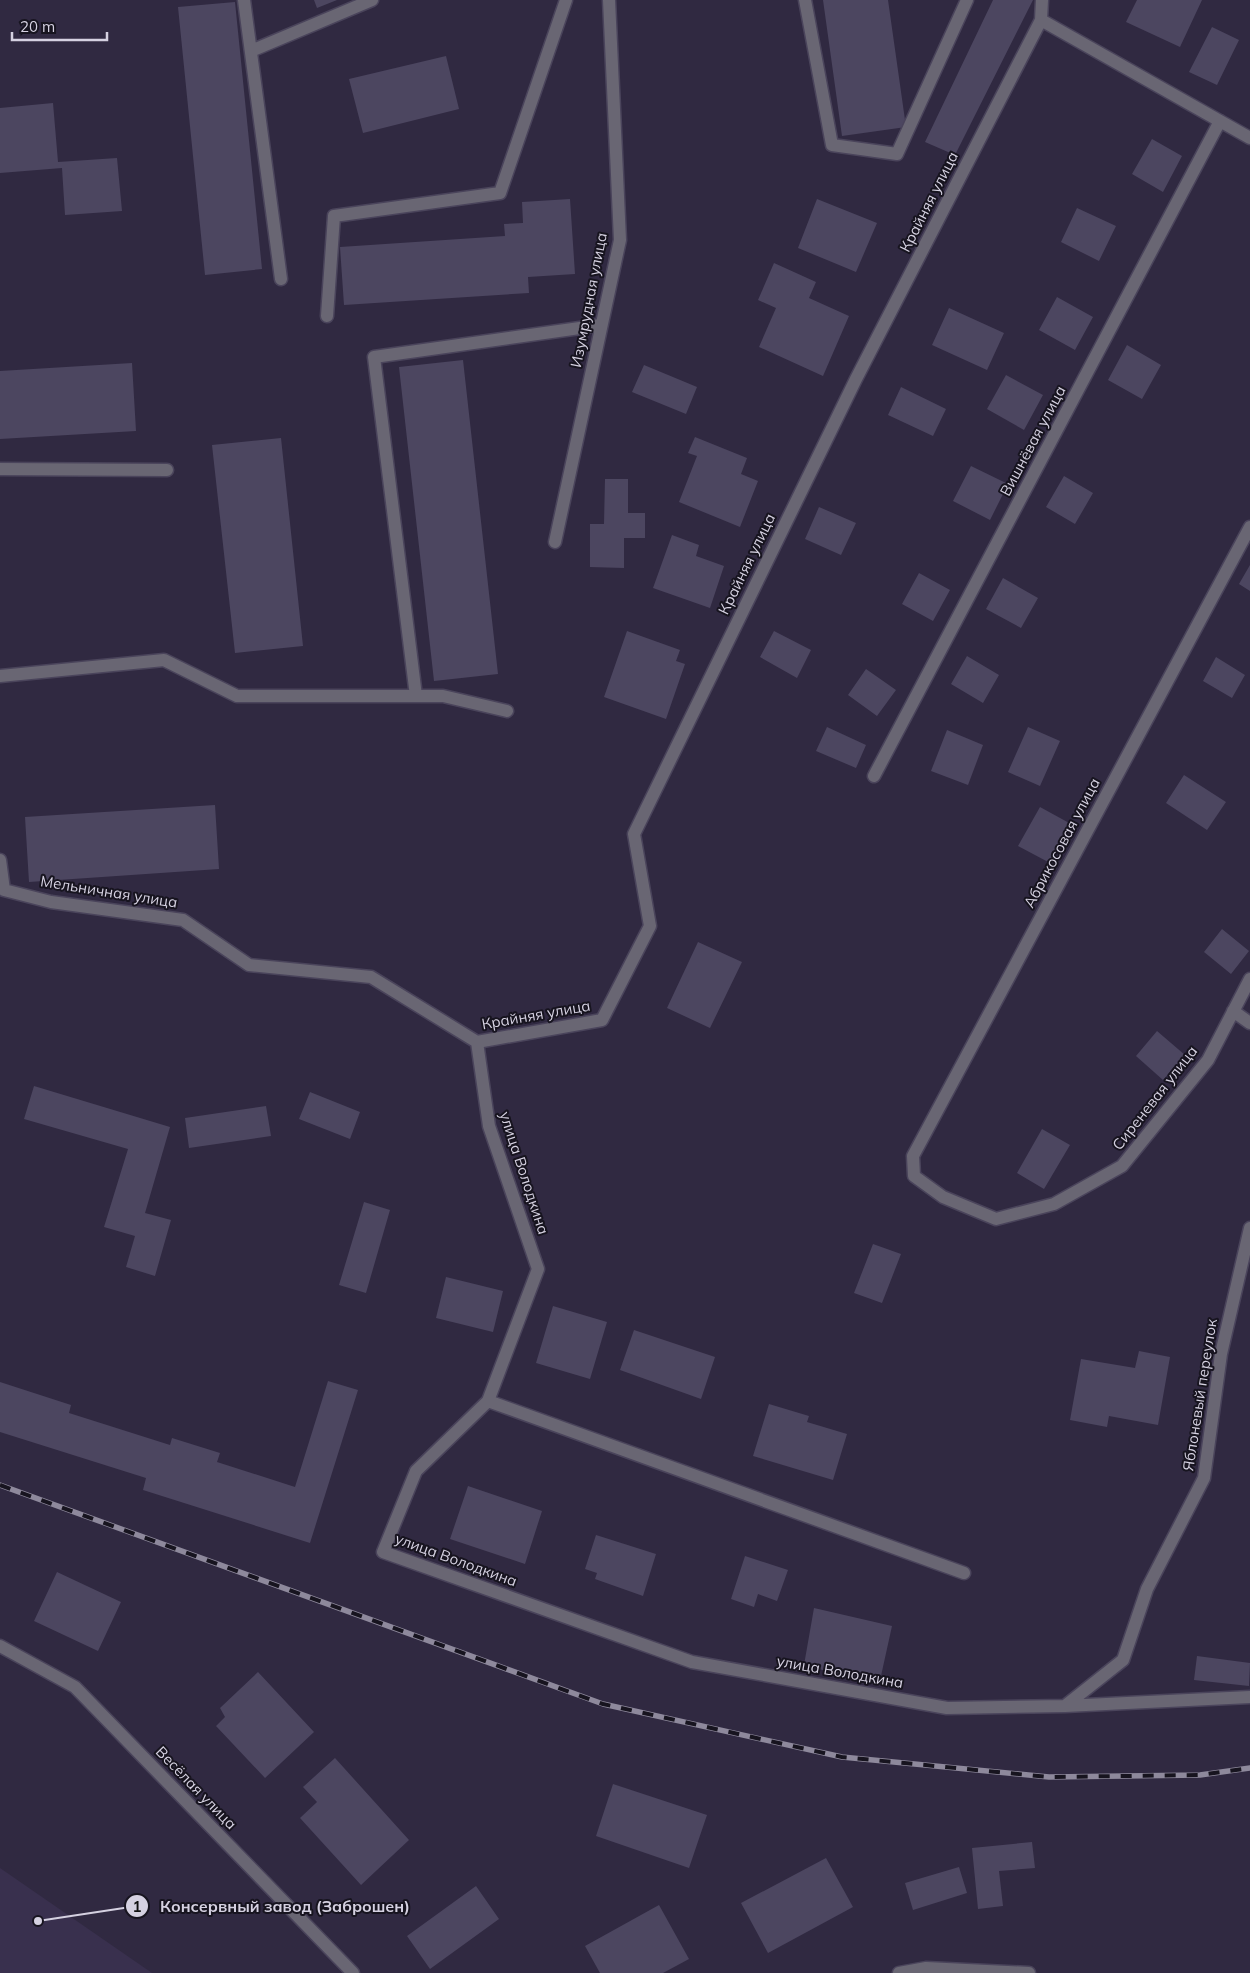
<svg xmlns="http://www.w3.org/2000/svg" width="1250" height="1973" font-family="Mulish,sans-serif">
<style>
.built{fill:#39304e}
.building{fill:#4c4660}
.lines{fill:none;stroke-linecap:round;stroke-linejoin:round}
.minor-casing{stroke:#4a445b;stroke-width:15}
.minor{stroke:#696673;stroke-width:12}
.rail-casing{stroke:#8e899c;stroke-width:5.5}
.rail{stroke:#17141f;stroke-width:4;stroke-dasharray:11;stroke-linecap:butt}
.labels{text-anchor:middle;stroke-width:4;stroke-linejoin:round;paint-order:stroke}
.street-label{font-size:15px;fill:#d5d1e1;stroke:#17141f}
.leader{fill:none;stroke:#d5d1e1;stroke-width:2}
.callout-dot{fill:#d5d1e1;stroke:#17141f;stroke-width:2}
.mark-label{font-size:15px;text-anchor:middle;font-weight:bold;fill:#111}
.callout-label{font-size:16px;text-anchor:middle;font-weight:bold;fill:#d5d1e1;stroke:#17141f;stroke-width:4;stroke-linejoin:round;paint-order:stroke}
</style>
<rect width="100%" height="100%" fill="#302941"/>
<path class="built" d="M0,1868L152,1973H0Z"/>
<path class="building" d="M314,0H337L317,8Z
M823,0H888L906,127L842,136Z
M993,0H1033L955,155L925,142Z
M1137,0H1202L1180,47L1126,22Z
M235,2L262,269L205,275L178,7Z
M1212,27L1239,40L1217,85L1189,72Z
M446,56L459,109L363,133L349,79Z
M53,103L58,162L117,158L122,211L65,215L62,168L0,173V108Z
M1152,139L1182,156L1163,192L1132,174Z
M570,199L575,274L528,277L529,293L344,305L340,247L505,236L504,224L523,223L522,202Z
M817,199L877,223L856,272L798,248Z
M1077,208L1116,226L1099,261L1061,242Z
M774,263L816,282L809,298L849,316L823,376L759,347L776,308L758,300Z
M1057,297L1093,317L1075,350L1039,330Z
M949,308L1004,333L987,370L932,345Z
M1127,345L1161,365L1142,399L1108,380Z
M463,360L498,674L434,681L399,367Z
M132,363L136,431L0,439V371Z
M644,365L697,387L686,414L632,392Z
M1006,375L1043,395L1024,430L987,409Z
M901,387L946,409L933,436L888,415Z
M695,437L747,458L741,474L758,481L740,527L679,502L697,456L688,453Z
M281,438L303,646L235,653L212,445Z
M971,466L1008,484L990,520L953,501Z
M1064,476L1093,493L1075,524L1046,507Z
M605,479H628V513H645V538H624V568L590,567V524H604Z
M819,507L856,523L841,555L805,539Z
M672,535L699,545L696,556L724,566L710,608L653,588Z
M1250,565V591L1239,584Z
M919,573L950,590L933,621L902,604Z
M1003,578L1038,598L1021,628L986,609Z
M627,631L680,650L676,661L685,664L666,719L604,697Z
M774,631L811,650L797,678L760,657Z
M967,656L999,675L983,703L951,684Z
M1216,657L1245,675L1232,698L1203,681Z
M866,669L896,690L877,716L848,695Z
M827,727L866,745L856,768L816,751Z
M1028,727L1060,741L1040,786L1008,772Z
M947,730L983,745L968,785L931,771Z
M1184,775L1226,802L1207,830L1166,803Z
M215,805L219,869L29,882L25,817Z
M1040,807L1071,824L1050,863L1018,846Z
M1222,929L1249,951L1231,974L1204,952Z
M698,942L742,962L710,1028L667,1008Z
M1157,1031L1185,1055L1163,1080L1136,1056Z
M34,1086L170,1127L145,1213L171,1220L155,1276L126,1267L135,1236L104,1227L128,1149L24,1119Z
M310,1092L360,1112L350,1139L299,1119Z
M266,1106L271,1136L189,1148L185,1118Z
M1042,1129L1070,1145L1044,1189L1017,1173Z
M364,1202L390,1210L366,1293L339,1285Z
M873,1244L901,1254L882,1303L854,1293Z
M446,1277L503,1291L493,1332L436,1318Z
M553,1306L607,1322L590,1379L536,1363Z
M634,1330L715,1357L701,1399L620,1370Z
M1139,1351L1170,1357L1158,1425L1109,1416L1107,1427L1070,1420L1081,1359L1135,1368Z
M328,1381L358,1390L310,1543L143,1490L146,1478L0,1432V1382L71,1405L69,1413L170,1445L172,1438L220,1453L217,1462L295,1487Z
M769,1404L809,1416L807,1422L847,1434L833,1480L753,1456Z
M468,1486L542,1511L525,1564L450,1539Z
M596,1535L656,1554L643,1596L595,1579L597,1573L585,1569Z
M745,1556L788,1570L777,1601L758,1594L754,1607L731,1599Z
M57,1572L121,1602L98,1651L34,1621Z
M814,1608L892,1626L879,1685L804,1665Z
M1197,1656L1250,1663L1249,1686L1194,1680Z
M258,1672L314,1732L265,1778L216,1726L225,1717L220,1708Z
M335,1758L409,1840L361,1885L300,1818L317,1802L303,1787Z
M613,1784L707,1815L689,1868L596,1836Z
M1032,1842L1035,1868L999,1871L1003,1906L978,1909L972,1848Z
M826,1858L853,1907L768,1953L741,1903Z
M959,1867L967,1893L913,1910L905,1883Z
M476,1886L499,1919L430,1969L407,1936Z
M659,1905L689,1959L663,1973H600L585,1946Z"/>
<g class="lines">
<defs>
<path id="minor" d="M244,0L281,279
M805,0L832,145L897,154L967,0
M1041,20L1250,138
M251,51L372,0
M327,316L334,216L500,193L566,0
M0,469L167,470
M1250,527L913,1156L914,1176L943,1197L996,1219L1054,1204L1122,1166L1208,1060L1250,979
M555,542L620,240L609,0
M0,676L164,660L237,696H443L507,711
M416,696L374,357L601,325
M874,776L1220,121
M0,860L4,890L51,902L183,920L249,965L371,977L477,1042
M1233,1011L1250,1023
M477,1042L489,1126L538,1269L488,1401L416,1471L383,1552L692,1662L947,1708L1065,1706L1250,1697
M477,1042L602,1020L650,926L634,834L856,379L1041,20L1042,0
M488,1401L964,1573
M0,1646L75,1687L353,1973
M1065,1706L1123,1660L1147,1589L1204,1478L1221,1354L1250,1228
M899,1973L926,1968L1029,1973"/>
</defs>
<use href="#minor" class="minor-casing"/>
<use href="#minor" class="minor"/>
<defs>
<path id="rail" d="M0,1485L603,1704L842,1757L1049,1777L1200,1775L1250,1768"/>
</defs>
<use href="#rail" class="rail-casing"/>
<use href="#rail" class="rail"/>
</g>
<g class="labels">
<g class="street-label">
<text transform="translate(929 202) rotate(-63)" y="5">Крайняя улица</text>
<text transform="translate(589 300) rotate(-79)" y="5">Изумрудная улица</text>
<text transform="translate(1033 441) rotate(-62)" y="5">Вишнёвая улица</text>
<text transform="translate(747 564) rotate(-64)" y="5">Крайняя улица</text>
<text transform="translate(1062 843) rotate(-62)" y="5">Абрикосовая улица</text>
<text transform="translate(109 892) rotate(9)" y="5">Мельничная улица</text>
<text transform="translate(536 1015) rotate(-10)" y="5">Крайняя улица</text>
<text transform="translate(1155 1098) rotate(-52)" y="5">Сиреневая улица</text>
<text transform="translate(524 1173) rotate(72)" y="5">улица Володкина</text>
<text transform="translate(1200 1395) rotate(-81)" y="5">Яблоневый переулок</text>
<text transform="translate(456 1560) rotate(20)" y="5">улица Володкина</text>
<text transform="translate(840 1672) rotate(10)" y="5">улица Володкина</text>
<text transform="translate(196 1788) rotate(46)" y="5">Весёлая улица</text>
</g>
</g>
<path class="leader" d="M38 1921L137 1906"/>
<g class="callout-dot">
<circle cx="38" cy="1921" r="5"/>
<circle cx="137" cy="1906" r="12"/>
</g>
<g class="mark-label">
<text x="137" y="1912">1</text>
</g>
<g class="callout-label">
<text x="285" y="1912">Консервный завод (Заброшен)</text>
</g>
<path d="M12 32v8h95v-8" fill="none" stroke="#d5d1e1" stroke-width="2.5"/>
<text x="20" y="32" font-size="15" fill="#d5d1e1" stroke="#17141f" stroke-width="4" paint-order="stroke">20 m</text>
</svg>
